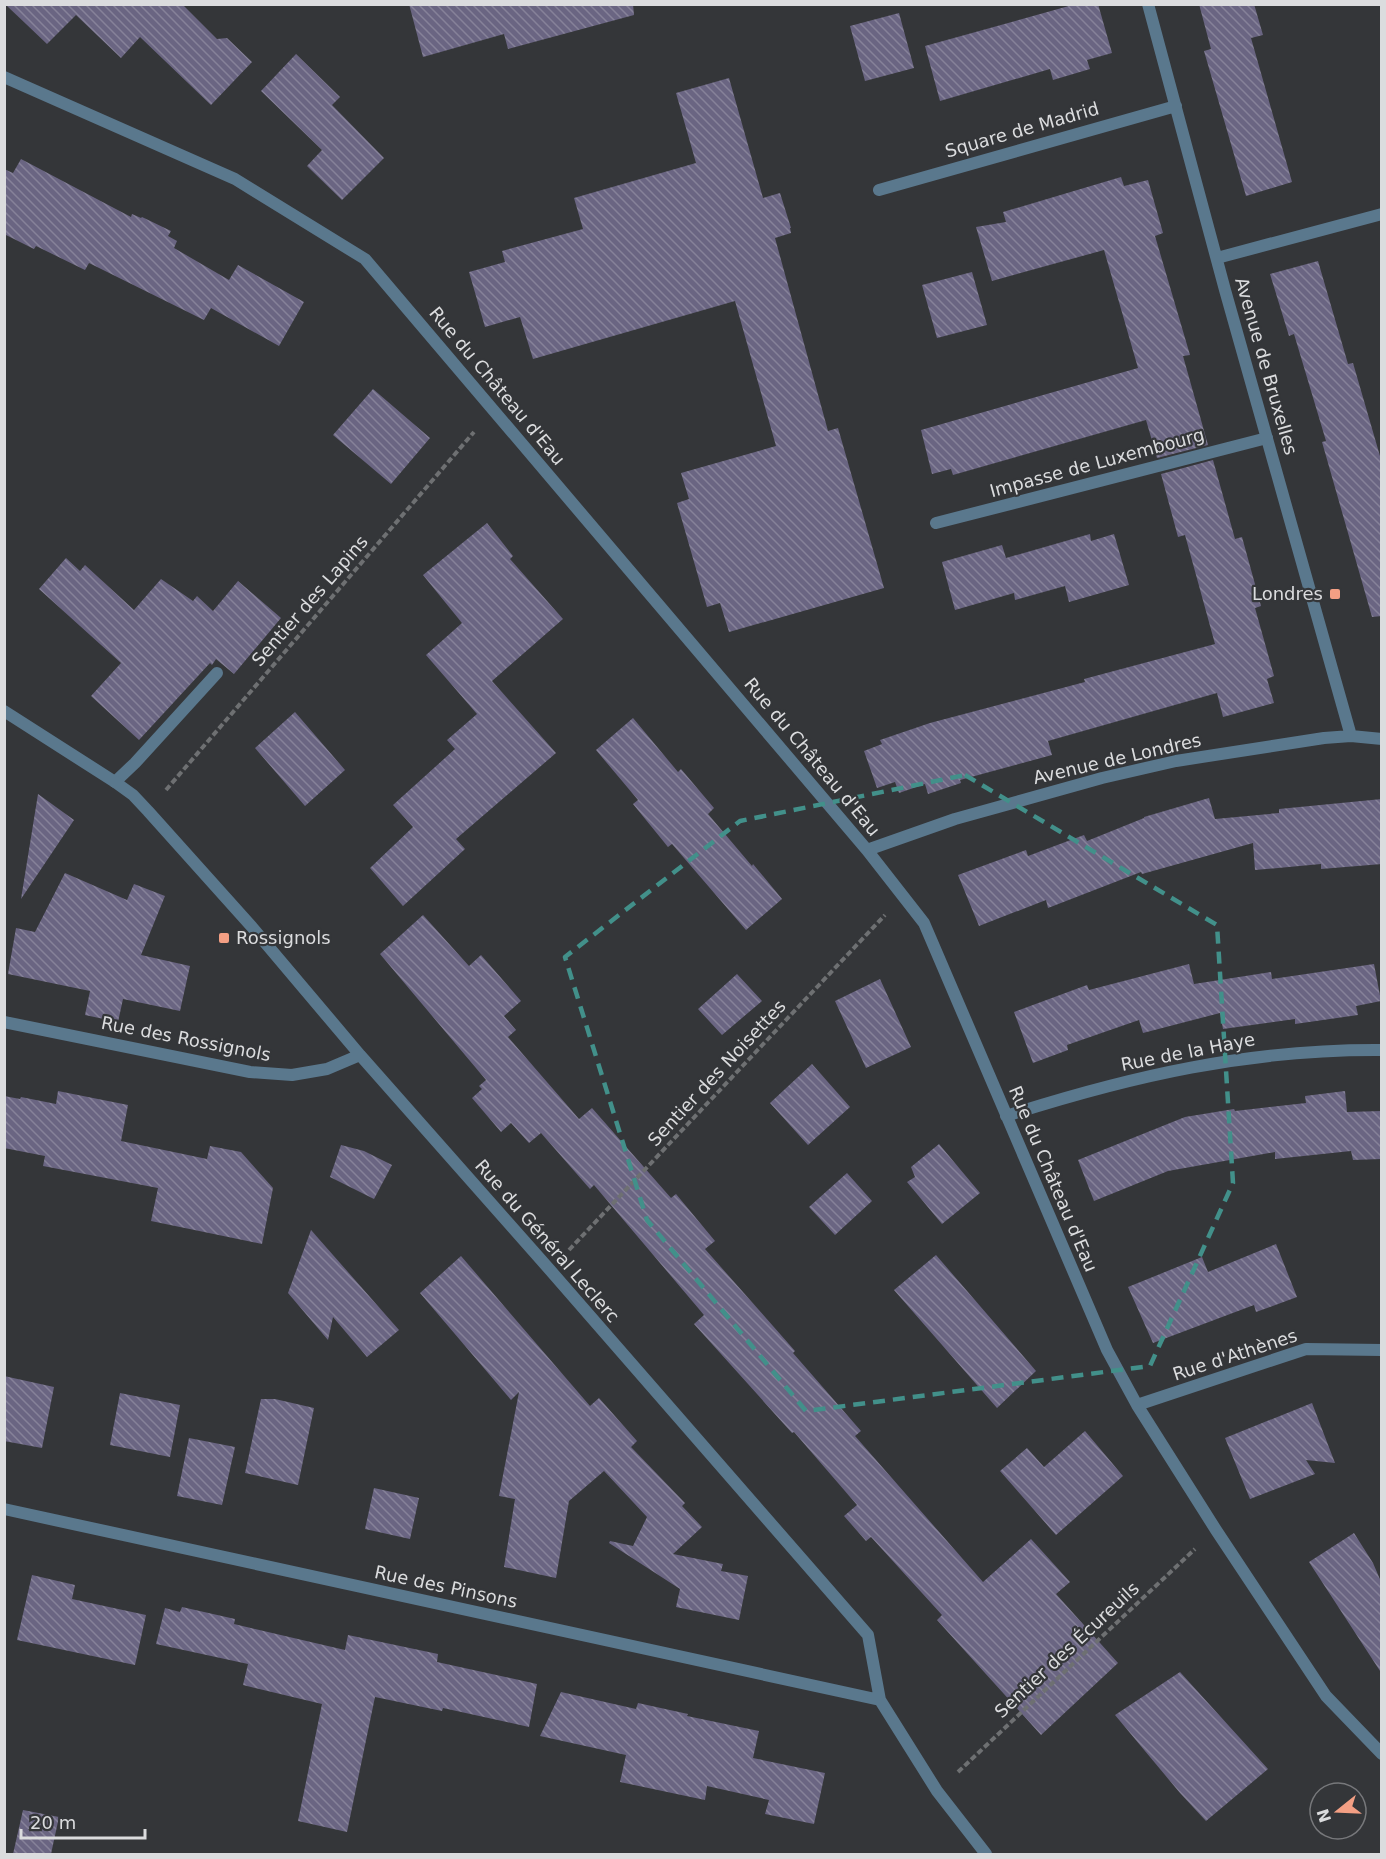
<svg xmlns="http://www.w3.org/2000/svg" width="1386" height="1859" font-family="'DejaVu Sans',sans-serif">
<style>
.building{fill:url(#building-back-hatch)}
.lines{fill:none;stroke-linecap:round;stroke-linejoin:round}
.path{stroke:#6e7072;stroke-width:4;stroke-dasharray:6 3;stroke-linecap:butt}
.lane{stroke:#5a788d;stroke-width:12}
.street{stroke:#5a788d;stroke-width:12}
.marked{fill:none;stroke:#42908a;stroke-width:4.5;stroke-dasharray:12 8;stroke-linejoin:round}
.poi-dot{fill:#f39f84;stroke:#343639;stroke-width:2}
.labels{text-anchor:middle;stroke-width:4.5;stroke-linejoin:round;paint-order:stroke}
.street-label{font-size:18px;fill:#dbdcde;stroke:#343639}
.poi-label{font-size:18px;fill:#dbdcde;stroke:#343639;text-anchor:end}
</style>
<defs>
<pattern id="building-back-hatch" width="6" height="6" patternUnits="userSpaceOnUse" patternTransform="scale(1.5)"><rect width="6" height="6" fill="#6a6582"/><path d="M-1 5l2 2M0 0l6 6M5-1l2 2" fill="none" stroke="#868299"/></pattern>
</defs>
<rect width="100%" height="100%" fill="#343639"/>
<path class="building" d="M5,4H182L217,39L227,38L252,62L211,105L140,37L121,58L76,15L47,44Z
M409,4H633L634,15L508,49L504,34L423,57Z
M1076,4H1098L1112,53L1087,60L1090,69L1053,80L1050,69L940,101L925,46Z
M1199,4H1254L1263,35L1251,38L1292,182L1246,196L1204,51L1211,49Z
M899,13L914,68L865,81L850,26Z
M296,54L340,97L332,105L384,158L342,200L307,166L322,150L261,91Z
M729,78L763,198L780,193L791,228H790L791,233L775,238L828,431L838,428L884,588L729,632L720,603L707,607L677,503L689,499L681,473L776,446L735,301L533,359L520,317L485,327L469,272L505,262L502,251L583,229L574,198L696,163L676,93Z
M21,159L131,217L132,214L141,218L142,217L171,231L168,236L177,241L174,248L229,280L238,265L304,302L279,346L211,308L204,320L89,263L85,270L36,246L34,249L4,234V169L13,173Z
M1121,177L1124,186L1148,180L1163,233L1155,236L1190,355L1183,356L1208,445L1157,458L1146,420L953,475L951,469L932,474L921,430L1138,368L1104,250L992,281L976,227L1006,222L1003,212Z
M1318,261L1348,364L1353,363L1382,463V616L1372,617L1322,442L1326,441L1294,334L1289,336L1270,274Z
M972,272L987,325L937,338L922,285Z
M373,389L430,438L391,484L333,435Z
M1213,460L1235,539L1242,537L1261,606L1255,608L1274,676L1267,679L1274,703L1223,717L1217,693L1048,741L1052,755L960,780L961,783L928,794L925,784L899,793L895,782L877,788L864,751L882,744L880,740L930,723L1085,682L1084,679L1215,644L1185,535L1178,537L1161,474Z
M487,523L513,556L510,559L563,619L492,681L556,753L456,839L465,849L403,906L370,868L413,827L393,805L455,749L447,740L477,714L426,655L462,623L423,575Z
M1090,534L1091,541L1114,534L1129,585L1069,602L1065,586L1015,600L1014,593L955,610L942,562L1002,545L1006,558Z
M66,558L80,571L85,565L134,610L161,579L193,601L197,596L213,611L238,581L281,618L234,674L216,659L212,665L210,663L139,740L91,696L121,663L39,589Z
M295,712L345,770L305,806L255,748Z
M633,718L678,772L681,769L714,808L708,814L752,866L753,864L782,899L746,930L672,844L668,847L633,804L638,800L596,750Z
M38,794L74,820L21,899Z
M1209,798L1215,819L1279,813V809L1382,799V864L1321,869V864L1255,870L1253,843L1142,874L1141,872L1048,908L1046,900L979,926L958,875L1026,850L1028,856L1084,835L1087,841L1144,818V817Z
M65,873L127,900L134,884L165,896L141,955L190,966L180,1011L123,999L118,1022L85,1015L90,991L8,974L16,928L35,932Z
M423,915L469,966L481,955L521,1001L504,1016L516,1030L508,1037L579,1119L592,1108L671,1198L676,1194L715,1241L705,1249L795,1351L793,1353L861,1431L855,1436L983,1582L1031,1539L1070,1582L1056,1594L1118,1663L1041,1735L937,1620L942,1615L871,1537L866,1541L844,1516L857,1505L794,1432L792,1433L694,1324L704,1315L594,1185L590,1189L541,1133L529,1143L511,1123L501,1132L472,1098L482,1089L479,1086L486,1080L380,954Z
M1189,964L1194,984L1271,972L1272,979L1374,964L1381,1001L1356,1006L1358,1015L1295,1024V1019L1223,1029L1220,1013L1143,1033L1139,1020L1067,1045L1068,1050L1033,1063L1014,1012L1087,985L1089,990Z
M737,974L762,1001L722,1035L698,1009Z
M880,979L911,1047L866,1068L835,1001Z
M812,1064L850,1107L808,1145L770,1103Z
M58,1091L128,1105L121,1141L207,1159L210,1146L241,1152L273,1188L262,1244L151,1221L158,1188L43,1166L45,1156L4,1148V1096L20,1099L21,1097L56,1104Z
M1345,1091L1347,1112L1382,1111V1159L1353,1160L1351,1151L1275,1159V1152L1168,1171L1094,1201L1078,1160L1185,1117L1234,1109L1235,1111L1306,1103L1305,1096Z
M939,1144L980,1193L942,1224L907,1182L915,1177L911,1167Z
M341,1145L364,1151L392,1165L374,1199L330,1177Z
M847,1173L872,1201L835,1235L809,1207Z
M311,1230L399,1330L367,1357L333,1317L328,1340L288,1293Z
M1276,1244L1297,1297L1256,1312L1254,1305L1153,1343L1128,1287L1202,1257L1208,1272Z
M936,1255L1036,1371L997,1408L894,1290Z
M461,1256L590,1406L599,1398L637,1441L631,1447L685,1503L682,1506L702,1527L673,1554L723,1564L721,1571L748,1576L739,1620L676,1607L680,1589L609,1543L610,1541L633,1546L647,1517L604,1471L569,1501L556,1578L504,1567L515,1499L499,1496L519,1392L511,1400L420,1293Z
M4,1376L54,1387L42,1448L4,1441Z
M120,1393L180,1405L170,1457L110,1445Z
M261,1399H275L314,1408L298,1485L245,1473Z
M1312,1403L1335,1463L1306,1460L1315,1474L1250,1499L1225,1438Z
M1085,1431L1123,1476L1056,1535L1000,1471L1027,1448L1044,1467Z
M189,1438L235,1447L222,1505L177,1496Z
M374,1488L419,1498L410,1539L365,1529Z
M1354,1533L1373,1563L1382,1584V1674L1309,1562Z
M32,1575L75,1585L72,1599L146,1615L135,1665L17,1640Z
M182,1607L235,1619L234,1624L345,1650L348,1635L438,1654L437,1662L537,1684L529,1727L443,1708L442,1711L375,1697L347,1832L298,1821L322,1704L243,1685L248,1664L156,1644L165,1608L180,1612Z
M1180,1672L1268,1769L1206,1821L1180,1793L1115,1715Z
M561,1692L636,1709L638,1703L688,1714L687,1716L759,1731L753,1758L825,1773L814,1824L765,1814L769,1800L707,1786L705,1800L620,1782L626,1755L540,1736Z
M23,1810L59,1817L51,1854H13Z"/>
<g class="lines">
<path class="path" d="M166,790L474,432
M569,1250L885,915
M958,1772L1195,1549"/>
<path class="lane" d="M936,523L1267,438
M115,782L135,763L217,673"/>
<path class="street" d="M1148,4L1225,290L1351,736
M4,77L235,179L365,259L867,850L924,923L1107,1350L1137,1405L1216,1530L1326,1696L1382,1754
M879,190L1176,106
M1217,258L1382,214
M4,711L115,782L133,795L148,811L252,927L360,1055L550,1270L868,1635L880,1700L937,1791L986,1854
M867,850L955,819L1102,778L1176,761L1324,738L1351,736L1382,739
M4,1022L250,1072L292,1075L327,1069L360,1055
M1006,1116C1131,1076 1249,1049 1382,1050
M1137,1405L1306,1349L1382,1350
M4,1509L880,1700"/>
</g>
<path class="marked" d="M965,775L1217,925L1233,1183L1150,1366L806,1411L647,1220L565,957L740,821Z"/>
<g class="poi-dot">
<rect x="1329" y="588" width="12" height="12" rx="3"/>
<rect x="218" y="932" width="12" height="12" rx="3"/>
</g>
<g class="labels">
<g class="street-label">
<text transform="translate(1022 130) rotate(-16)" y="6">Square de Madrid</text>
<text transform="translate(1266 366) rotate(74)" y="6">Avenue de Bruxelles</text>
<text transform="translate(497 386) rotate(50)" y="6">Rue du Château d'Eau</text>
<text transform="translate(1097 463) rotate(-15)" y="6">Impasse de Luxembourg</text>
<text transform="translate(310 601) rotate(-49)" y="6">Sentier des Lapins</text>
<text transform="translate(812 757) rotate(50)" y="6">Rue du Château d'Eau</text>
<text transform="translate(1117 759) rotate(-13)" y="6">Avenue de Londres</text>
<text transform="translate(186 1039) rotate(11)" y="6">Rue des Rossignols</text>
<text transform="translate(1188 1052) rotate(-11)" y="6">Rue de la Haye</text>
<text transform="translate(717 1073) rotate(-47)" y="6">Sentier des Noisettes</text>
<text transform="translate(1053 1179) rotate(67)" y="6">Rue du Château d'Eau</text>
<text transform="translate(547 1241) rotate(49)" y="6">Rue du Général Leclerc</text>
<text transform="translate(1235 1355) rotate(-18)" y="6">Rue d'Athènes</text>
<text transform="translate(446 1587) rotate(12)" y="6">Rue des Pinsons</text>
<text transform="translate(1067 1650) rotate(-43)" y="6">Sentier des Écureuils</text>
</g>
<g class="poi-label">
<text x="1323" y="600">Londres</text>
<text x="236" y="944" text-anchor="start">Rossignols</text>
</g>
</g>
<rect width="1386" height="1859" fill="none" stroke="#dbdcde" stroke-width="12"/>
<g transform="translate(1338 1811) rotate(252)"><circle r="28" fill="#343639" stroke="#77787b" stroke-width="1.5"/>
<path d="M0-4.5L10 22L0 15L-10 22Z" fill="#f39f84"/>
<text y="-9" font-size="16" font-weight="bold" text-anchor="middle" fill="#dbdcde">N</text>
</g>
<path d="M21 1829v9h124v-9" fill="none" stroke="#dbdcde" stroke-width="3"/>
<text x="30" y="1829" font-size="18" fill="#dbdcde" stroke="#343639" stroke-width="4.5" paint-order="stroke">20 m</text>
</svg>
